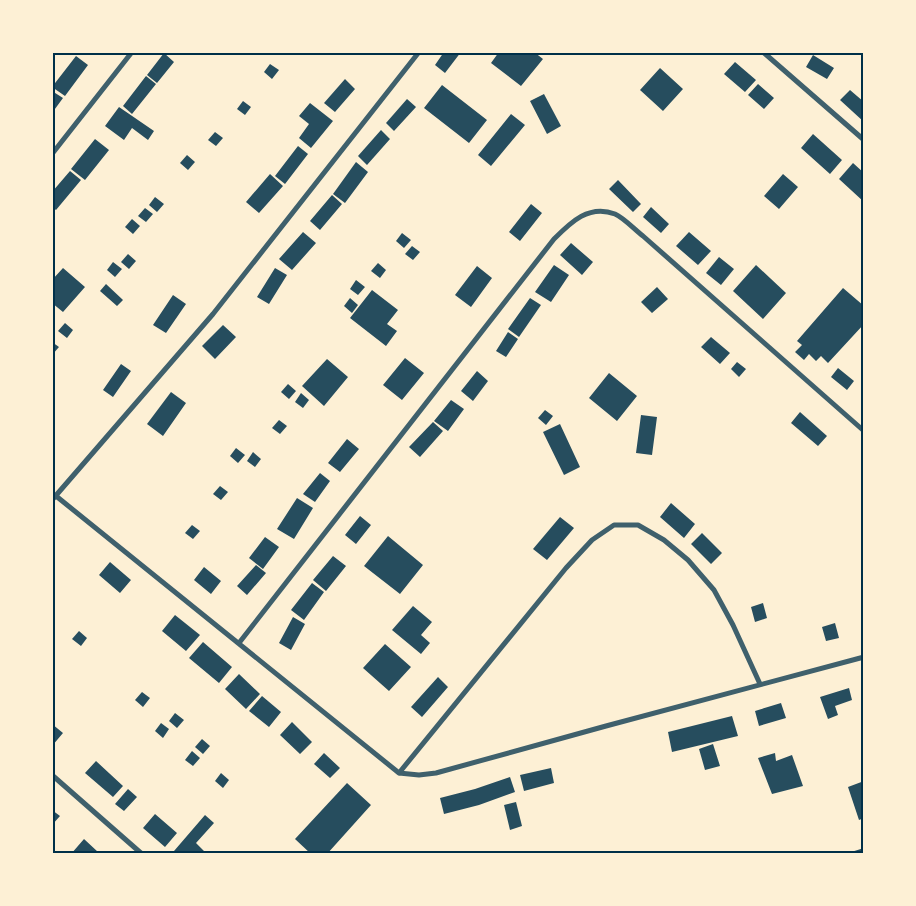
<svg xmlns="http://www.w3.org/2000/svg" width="916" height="906" font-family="'Roboto Serif',serif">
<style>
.building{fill:#264d5e}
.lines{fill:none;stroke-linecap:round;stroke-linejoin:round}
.minor{stroke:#3f606c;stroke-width:5}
.neatline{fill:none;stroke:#003049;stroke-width:2}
</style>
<rect width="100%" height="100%" fill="#fdf0d5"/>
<path class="building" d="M444,52H461L445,73L435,65Z
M499,52H534L543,59L521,86L491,63Z
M164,53L174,62L157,83L147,75Z
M813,55L834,68L827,79L806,67Z
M76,56L88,65L65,96L52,87Z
M735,62L756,80L745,92L724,74Z
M270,64L279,70L272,79L264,72Z
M660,68L683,89L663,111L640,90Z
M146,76L156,84L132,114L123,106Z
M345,79L355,89L335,112L324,103Z
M758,84L774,98L764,109L748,95Z
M442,85L487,120L469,143L424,108Z
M850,90L864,102V122L840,100Z
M52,91L63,98L52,113Z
M544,94L561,126L547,134L530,101Z
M407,99L416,107L394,131L386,123Z
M243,101L251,107L245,115L237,109Z
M310,103L333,121L311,148L299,138L309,124L299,116Z
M119,107L154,131L148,140L132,128L124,140L105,126Z
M511,114L525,125L491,166L478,155Z
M381,130L390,139L367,165L358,156Z
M215,132L223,138L216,146L208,140Z
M813,134L842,160L830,174L801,148Z
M95,139L109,150L85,180L71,169Z
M298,146L308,154L285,184L275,176Z
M187,155L195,162L188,170L180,163Z
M356,162L368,172L345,203L333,194Z
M853,163L864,173V202L839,179Z
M70,171L81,180L56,210L52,207V192Z
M270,174L283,186L259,213L246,202Z
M783,174L798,187L779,209L764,196Z
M618,180L641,204L633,212L609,189Z
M332,195L342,204L320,230L310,221Z
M155,197L164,204L157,212L149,205Z
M531,204L542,213L520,241L509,232Z
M651,207L669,224L661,233L643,217Z
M145,208L153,214L146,222L138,216Z
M132,219L140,226L133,234L125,227Z
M303,232L316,243L292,270L279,259Z
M689,232L711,251L698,265L676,246Z
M402,233L411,240L404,248L396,241Z
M571,243L593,262L582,275L560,255Z
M412,246L420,252L413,260L405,254Z
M128,254L136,261L129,269L121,262Z
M719,257L734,269L721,285L706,273Z
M113,262L122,269L115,277L107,270Z
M378,263L386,270L380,278L371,271Z
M554,265L569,275L551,302L535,292Z
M756,265L786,293L763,319L733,291Z
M477,266L492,278L471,307L455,295Z
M63,268L85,287L63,312L52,303V280Z
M275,268L287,275L269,304L257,297Z
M356,280L365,287L358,295L350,289Z
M106,284L123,300L117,306L100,291Z
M657,287L668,299L652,313L641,302Z
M843,288L864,306V324L828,363L821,356L816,361L809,354L804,360L795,352L802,345L797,341Z
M372,290L398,310L387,324L397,331L386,346L350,318Z
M173,295L186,304L166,333L153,325Z
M350,298L358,305L352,313L344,306Z
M530,298L541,305L519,337L508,329Z
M65,323L73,330L67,338L58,331Z
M223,325L236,337L215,359L202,346Z
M508,332L518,339L506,357L496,351Z
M711,337L730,353L720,364L701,347Z
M52,342L59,347L52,355Z
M405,358L424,373L402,400L383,385Z
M327,359L348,377L324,406L302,386Z
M737,362L746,369L739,377L731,369Z
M121,364L131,371L113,397L103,390Z
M838,368L854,381L847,390L831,377Z
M477,371L488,381L473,401L461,391Z
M609,373L637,396L617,421L589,398Z
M288,384L296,391L289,399L281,392Z
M171,392L186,403L163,436L147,424Z
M301,393L309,400L303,408L295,402Z
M451,400L464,409L448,431L434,421Z
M545,410L553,416L546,425L538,418Z
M800,412L827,436L818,446L791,423Z
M641,415L657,417L652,455L636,453Z
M279,420L287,426L280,434L272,428Z
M433,422L443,431L420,457L409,447Z
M560,424L580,467L564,475L543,432Z
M347,439L359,449L340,472L328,463Z
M236,448L245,455L238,463L230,456Z
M253,452L261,459L255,467L247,461Z
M320,473L330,481L315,502L303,494Z
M220,486L228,492L221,500L213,494Z
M297,498L313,508L294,539L277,529Z
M671,503L695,524L684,538L660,517Z
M360,516L371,525L356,544L345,535Z
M560,517L574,528L547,560L533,549Z
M192,525L200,531L193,539L185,533Z
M702,533L722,553L711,564L691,544Z
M388,536L423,565L400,594L364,566Z
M265,537L279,547L263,569L249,558Z
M333,556L346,566L326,591L313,580Z
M110,562L131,580L120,593L99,575Z
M256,565L266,573L247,595L237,586Z
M204,567L221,581L211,594L194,580Z
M312,583L324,592L304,620L291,610Z
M763,603L767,618L755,622L751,607Z
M413,606L432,622L421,635L430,643L421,654L392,630Z
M175,615L200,635L186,651L162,631Z
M293,617L305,624L291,650L279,643Z
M835,623L839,638L826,641L822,627Z
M79,631L87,638L81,646L72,639Z
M203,642L232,667L219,683L189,658Z
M385,644L411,667L389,691L363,668Z
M239,674L260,694L246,709L225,689Z
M438,677L448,687L422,717L411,707Z
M849,688L852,700L835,706L838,715L828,719L820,697Z
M142,692L150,698L143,707L135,700Z
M262,696L281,712L269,727L249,711Z
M781,703L786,718L759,726L755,711Z
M175,713L184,720L177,728L169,721Z
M732,716L738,736L672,752L668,732Z
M292,722L312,742L300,754L280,735Z
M161,723L169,729L163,738L155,731Z
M52,724L63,733L52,746Z
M202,739L210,746L203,754L195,747Z
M713,744L720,766L705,770L699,749Z
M192,751L200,758L193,766L185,760Z
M324,753L340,768L330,778L314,764Z
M775,753L776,761L792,755L803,786L772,794L758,758Z
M96,761L123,786L113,797L85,773Z
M551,768L554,783L524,791L520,775Z
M221,773L229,780L223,788L215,781Z
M510,777L515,792L479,805L444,814L440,798L475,789Z
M864,781V818L859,820L848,787Z
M347,783L371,805L327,854H311L295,839Z
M128,789L137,797L124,811L115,804Z
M516,802L522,826L510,830L504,805Z
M52,810L60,816L52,825Z
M155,814L177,833L165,847L143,828Z
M205,815L214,823L196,843L207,854H177L174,851Z
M84,839L98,852L96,854H71Z
M864,848V854H848V853Z"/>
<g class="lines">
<path class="minor" d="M763,52L864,140
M52,154L132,52
M56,496L399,773L419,775L436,773L606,726L864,657
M52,500L213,314L419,52
M239,643L554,239C571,222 589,204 615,214C624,218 635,230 643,236L864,431
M399,773L566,568L592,540L614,525H638L664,540L688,560L714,590L733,625L760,684
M52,775L142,854"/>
</g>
<rect width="916" height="906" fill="none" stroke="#fdf0d5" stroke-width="108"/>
<rect x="54" y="54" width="808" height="798" class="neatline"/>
</svg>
